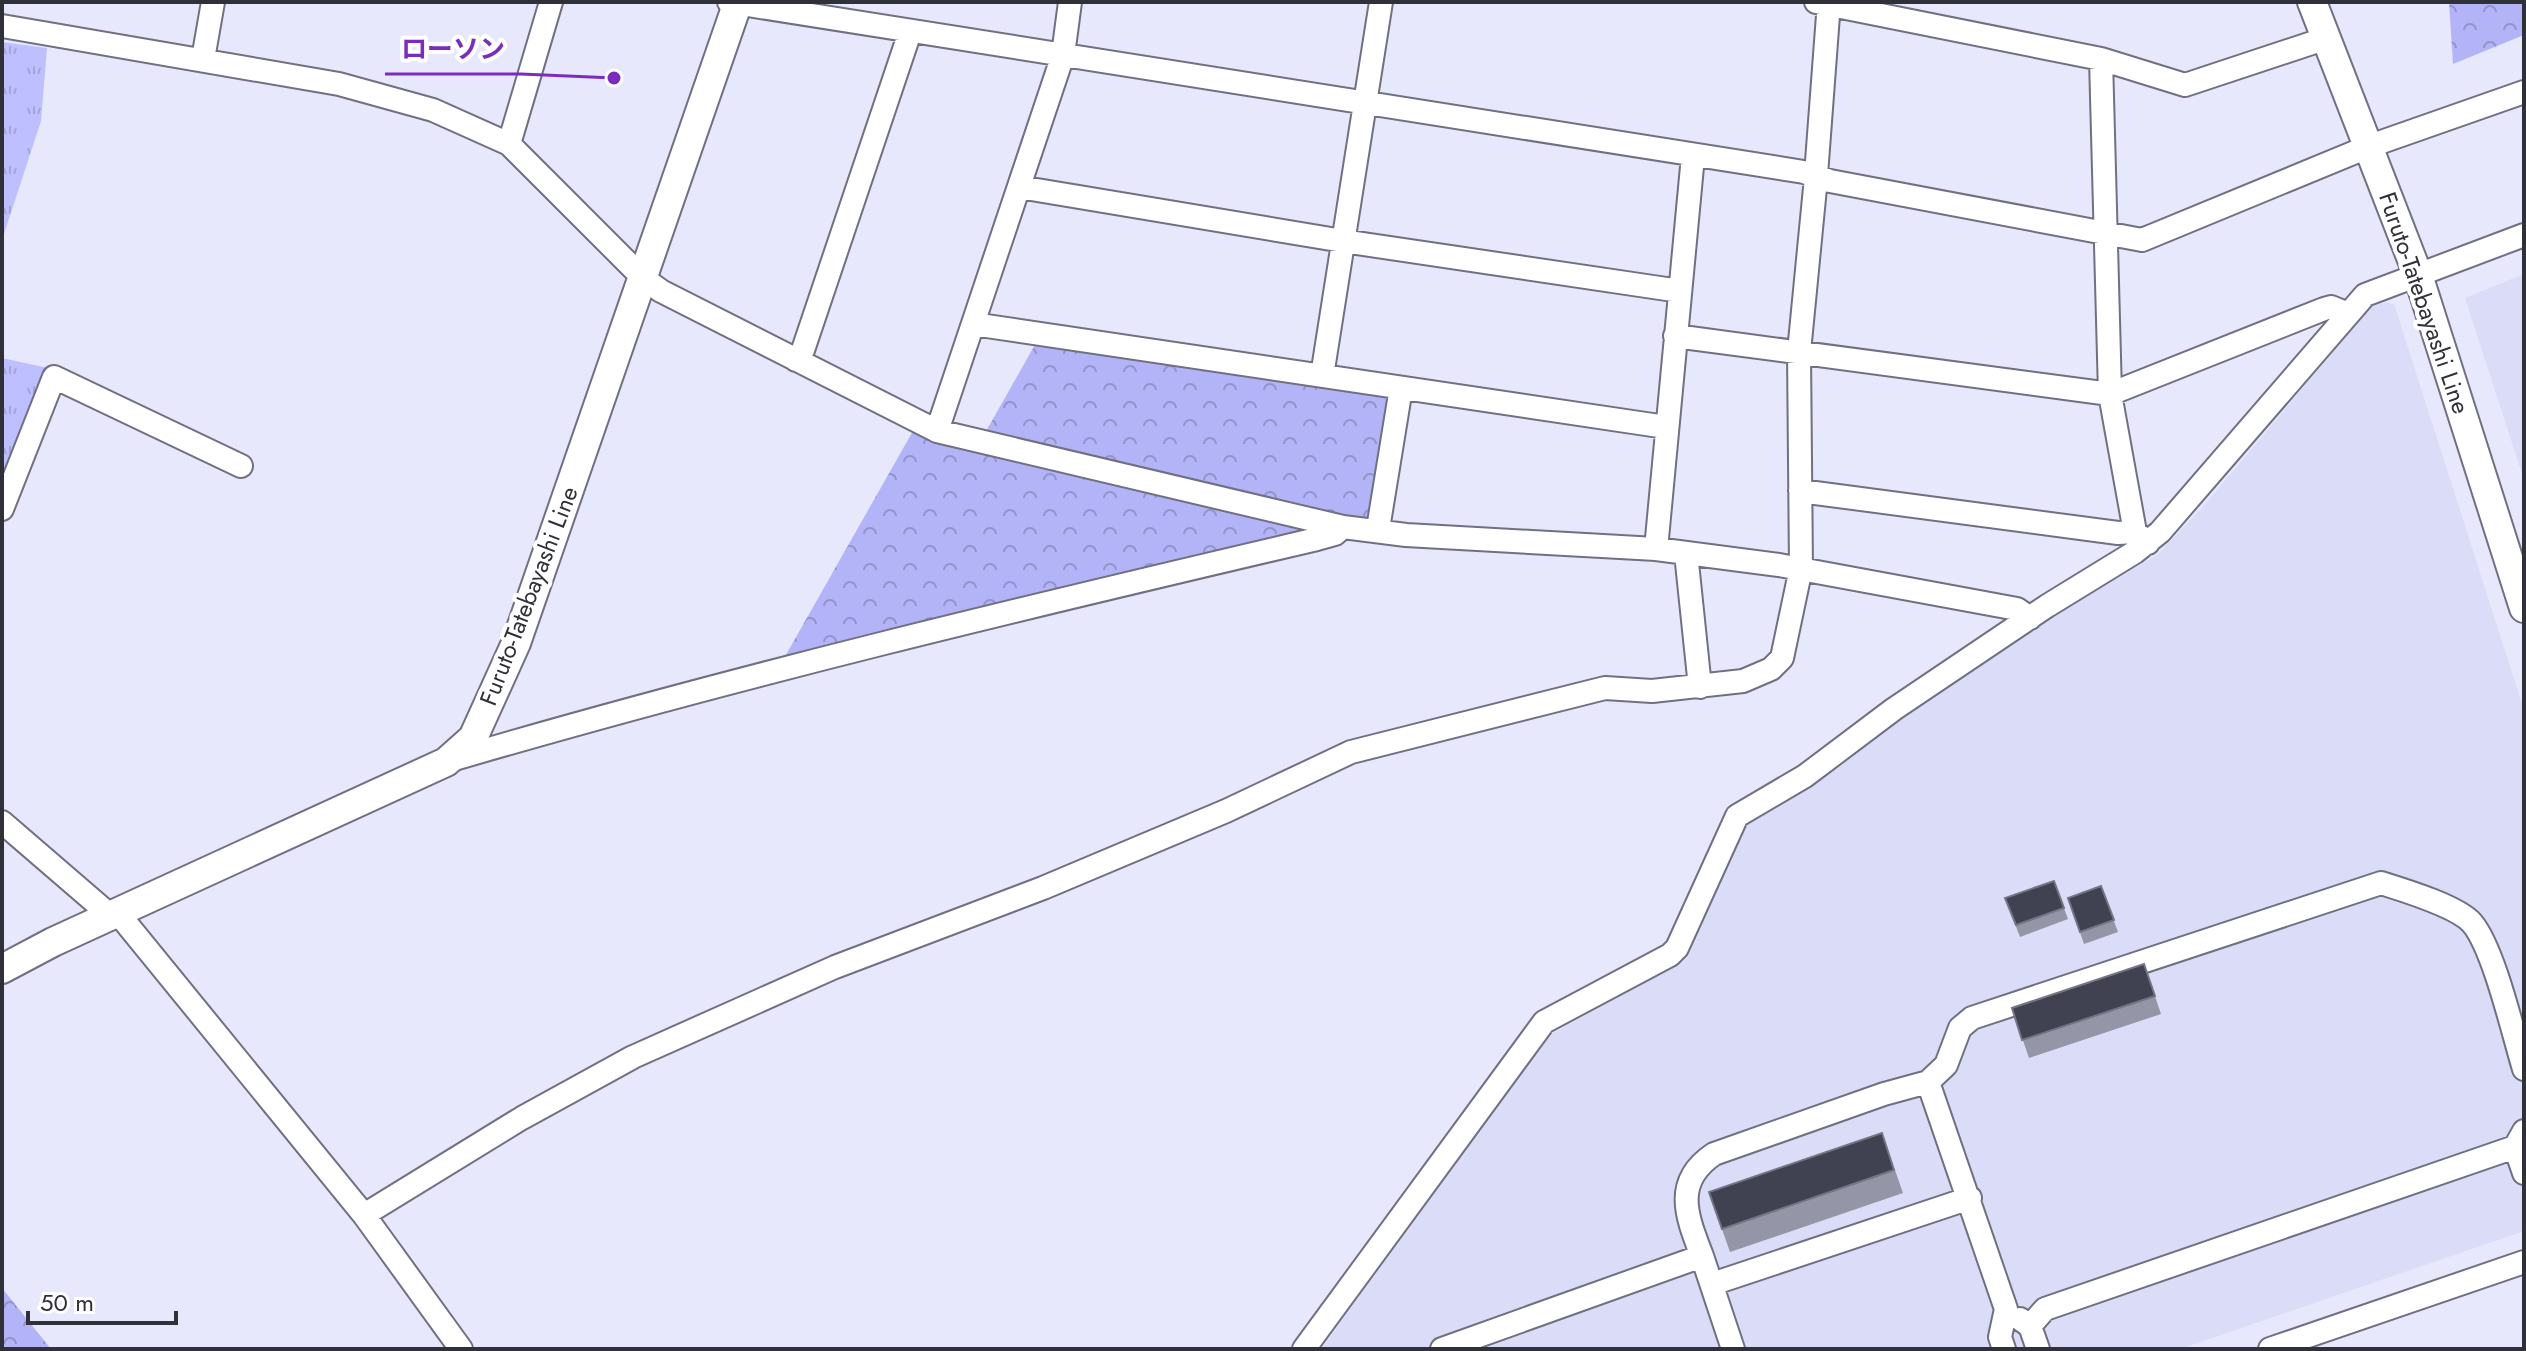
<svg xmlns="http://www.w3.org/2000/svg" width="2526" height="1351" font-family="Jost,'Noto Sans JP',sans-serif">
<style>
.built{fill:#dbdcf7}
.grass{fill:url(#grass-tufts)}
.forest{fill:url(#forest-crowns)}
.lines{fill:none;stroke-linecap:round;stroke-linejoin:round}
.minor-casing{stroke:#6f7081;stroke-width:26}
.major-casing{stroke:#6f7081;stroke-width:32}
.minor{stroke:#fff;stroke-width:22}
.major{stroke:#fff;stroke-width:28}
.wall{fill:#9495a6}
.building{fill:#414251;stroke:#737484;stroke-width:2}
.labels{text-anchor:middle;stroke-width:8;stroke-linejoin:round;paint-order:stroke}
.street-label{font-size:24px;fill:#303038;stroke:#fff}
.leader{fill:none;stroke:#7b2cbf;stroke-width:3}
.callout-dot{fill:#7b2cbf;stroke:#fff;stroke-width:3}
.callout-label{font-size:26px;text-anchor:middle;font-weight:bold;fill:#7b2cbf;stroke:#fff;stroke-width:8;stroke-linejoin:round;paint-order:stroke}
</style>
<defs>
<pattern id="grass-tufts" width="24" height="20" patternUnits="userSpaceOnUse" patternTransform="scale(2)"><rect width="24" height="20" fill="#bebffe"/><path d="M3 7l-1-3M5 7V3M7 7l1-3M15 17l-1-3M17 17v-4M19 17l1-3" fill="none" stroke="#a4a4da"/></pattern>
<pattern id="forest-crowns" width="20" height="18" patternUnits="userSpaceOnUse" patternTransform="scale(2)"><rect width="20" height="18" fill="#b3b4f8"/><path d="M2 6a3 3 0 1 1 6 0M12 15a3 3 0 1 1 6 0" fill="none" stroke="#9293ca"/></pattern>
</defs>
<rect width="100%" height="100%" fill="#e7e8fc"/>
<path class="built" d="M2524,274V480L2465,298Z
M2386,302L2394,304L2524,710V1231L2180,1349H1321L1548,1036L1683,962L1688,957L1746,824L1755,816L1820,779L1908,713L2057,614L2157,555L2201,509L2370,308Z"/>
<path class="grass" d="M2,42L47,48L41,121L2,240Z
M2,358L48,368L2,486Z"/>
<path class="forest" d="M2449,2H2524V35L2453,64Z
M1036,343L1394,387L1369,520L1340,518L985,433Z
M913,431L1322,530L783,660Z
M2,1288L51,1349H2Z"/>
<g class="lines">
<defs>
<path id="minor" d="M729,2L1804,172L1830,181L2142,240L2370,146L2524,92
M1816,2L2101,59L2185,85L2327,38
M2,26L339,84L433,110L509,144L643,278L661,291L937,431L1343,527L1406,535L1656,549L1779,565L2017,609L2030,618
M203,59L213,2
M2101,59L2110,394L2135,532L2148,543
M509,144L551,2
M1019,187L1343,241L1680,291
M973,324L1666,427
M1675,336L2110,394L2324,309L2331,307L2348,314
M796,360L803,350L910,32
M1322,376L1381,2
M937,431L1063,55L1070,2
M1800,491L2118,533L2135,532
M2,509L54,377L241,466
M1378,529L1401,388
M1656,549L1693,156
M1688,554L1687,563L1700,687
M451,760C737,676 1027,607 1317,539L1335,534L1343,527
M2,822L111,916
M117,912L364,1215L461,1349
M2515,1147L2524,1173
M364,1215L522,1118L633,1057L835,967L1043,888L1226,811L1351,752L1605,688L1652,691L1743,681L1771,669L1782,658L1801,568L1799,352L1815,188L1829,2
M1702,1256C1687,1217 1672,1182 1714,1154L1884,1094L1928,1082
M1712,1284L1970,1198
M2020,1319L2030,1326L2038,1349
M2030,1326L2045,1309L2515,1147L2524,1131
M1304,1349L1544,1022L1670,955L1677,948L1737,816L1805,776L1894,709L2047,606L2135,552L2160,532L2365,295L2524,235
M1442,1349L1702,1256L1733,1349
M2004,1349L2000,1337L2006,1309L1928,1082L1946,1065L1960,1028L1972,1018L2381,883C2403,890 2457,906 2472,923C2494,949 2513,1033 2524,1069
M2270,1349L2524,1262"/>
<path id="major" d="M2312,2L2418,275L2524,608
M2,969L53,942L446,762L473,738L516,643L738,2"/>
</defs>
<use href="#minor" class="minor-casing"/>
<use href="#major" class="major-casing"/>
<use href="#minor" class="minor"/>
<use href="#major" class="major"/>
</g>
<path class="wall" d="M2054,881L2068,919L2020,937L2005,898Z
M2101,886L2118,932L2084,944L2068,898Z
M2144,964L2161,1014L2029,1058L2012,1008Z
M1882,1133L1903,1193L1730,1252L1709,1192Z"/>
<path class="building" d="M2054,881L2064,908L2016,925L2005,898Z
M2101,886L2114,920L2080,932L2068,898Z
M2144,964L2155,996L2022,1040L2012,1008Z
M1882,1133L1894,1170L1722,1229L1709,1192Z"/>
<g class="labels">
<g class="street-label">
<text transform="translate(2424 303) rotate(71)" y="8">Furuto-Tatebayashi Line</text>
<text transform="translate(529 596) rotate(-69)" y="8">Furuto-Tatebayashi Line</text>
</g>
</g>
<path class="leader" d="M614 78L521 74H385"/>
<circle class="callout-dot" cx="614" cy="78" r="8"/>
<g class="callout-label">
<text x="453" y="58">ローソン</text>
</g>
<rect width="2526" height="1351" fill="none" stroke="#303038" stroke-width="8"/>
<path d="M28 1311v12h148v-12" fill="none" stroke="#303038" stroke-width="4"/>
<text x="40" y="1311" font-size="24" fill="#303038" stroke="#ffffff" stroke-width="6" paint-order="stroke">50 m</text>
</svg>
